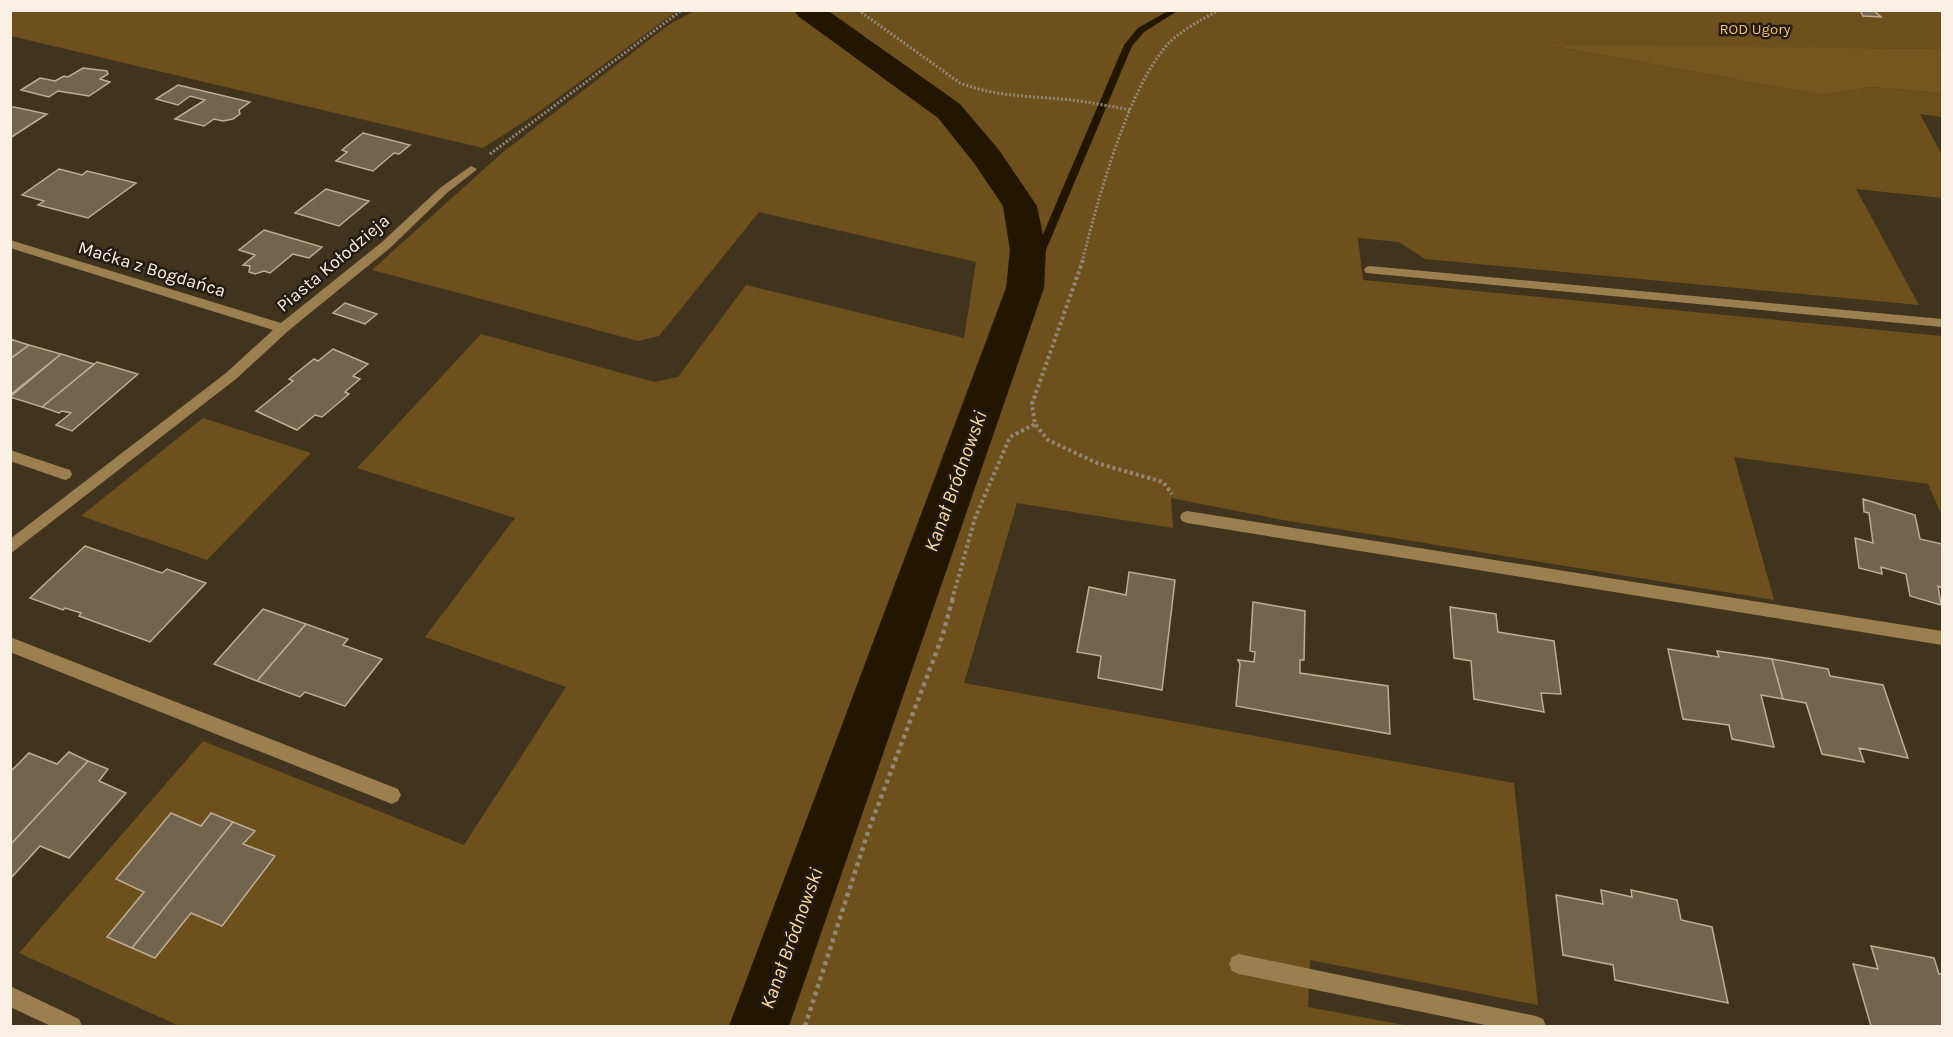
<svg xmlns="http://www.w3.org/2000/svg" width="1953" height="1037" font-family="Karla,sans-serif">
<style>
.green{fill:#6d501b}
.forest{fill:#76561e}
.lines{fill:none;stroke-linecap:round;stroke-linejoin:round}
.stream{fill:#231601;fill-rule:evenodd}
.canal{fill:#231601;fill-rule:evenodd}
.building{fill:#73654d;stroke:#bdad94;stroke-width:1.5}
.path-far2{stroke:#928775;stroke-width:3;stroke-dasharray:2 2;stroke-linecap:butt}
.path-far1{stroke:#928775;stroke-width:4;stroke-dasharray:3 3;stroke-linecap:butt}
.path{stroke:#928775;stroke-width:4.5;stroke-dasharray:4 4;stroke-linecap:butt}
.minor{fill:#9c7f4f;fill-rule:evenodd}
.labels{text-anchor:middle;stroke-width:5;stroke-linejoin:round;paint-order:stroke}
.far-park-label{font-size:15px;fill:#fbc15d;stroke:#221c13}
.street-label{font-size:18px;fill:#faf1e4;stroke:#221c13}
.water-label{font-size:20px;font-style:italic;fill:#fddaa3;stroke:#221c13}
</style>
<rect width="100%" height="100%" fill="#41341e"/>
<path class="green" d="M11,10H677V11L536,114L483,148L11,36Z
M694,11H1942V49L1552,46L1821,95L1870,87L1942,93V117L1920,114L1942,155V198L1856,189L1919,305L1425,259L1399,242L1358,238L1363,280L1942,336V516L1928,484L1734,457L1774,600L1283,520L1171,498L1173,528L1017,503L964,683L1514,783L1538,1005L1310,960L1308,1007L1409,1026H179L19,953L203,741L464,845L566,687L425,637L515,518L357,468L481,334L654,382L678,377L746,285L964,338L976,262L759,212L659,336L638,341L372,270L503,152L667,26Z
M203,418L311,453L207,560L81,516Z"/>
<path class="forest" d="M1547,45L1942,49V93L1870,87L1821,95Z"/>
<g class="lines">
<path class="stream" d="M1170,10H1179L1144,32L1132,46L1030,288L1029,290H1021L1020,288L1124,45L1138,28Z"/>
<path class="canal" d="M794,10H827L960,104L999,150L1037,206L1046,250L1044,288L789,1026H729L1006,288L1010,250L1003,206L974,163L938,118L798,16Z"/>
</g>
<path class="building" d="M1860,10H1873L1881,17L1863,16Z
M83,68L107,71L108,74L100,79L110,82L89,96L58,91L49,97L21,90L40,78L55,81L64,76L68,77Z
M178,85L250,102L239,110L240,114L233,119L223,121L214,119L204,126L175,119L205,100L190,96L178,105L156,99Z
M10,107H14L47,114L10,138Z
M363,133L410,145L399,154L394,153L373,171L336,161L347,152L342,150Z
M59,169L82,175L87,171L136,183L88,218L38,205L44,201L22,195Z
M326,189L369,201L339,226L295,213Z
M264,230L322,247L309,258L293,254L270,273L264,271L255,274L249,272L250,266L243,265L255,255L239,250Z
M345,303L377,314L365,324L333,313Z
M10,339L29,345L10,359Z
M29,345L61,354L10,395V359Z
M333,349L368,364L353,376L360,379L345,392L349,394L322,417L315,415L297,430L256,411L293,381L289,379L314,359L318,361Z
M61,354L94,364L42,407L10,397Z
M97,362L138,374L72,431L56,425L71,413L62,411L59,413L42,407Z
M1863,499L1915,515L1920,539L1942,544V588L1938,586L1941,605L1910,596L1906,574L1881,567L1882,574L1859,568L1855,538L1873,543L1869,513L1864,512Z
M85,546L162,573L167,569L206,583L150,642L79,616L81,613L65,608L63,610L30,598Z
M1129,572L1175,580L1162,690L1098,678L1101,656L1077,652L1089,587L1126,595Z
M1253,602L1305,611L1304,660H1300V673L1388,686L1390,734L1236,706L1240,664L1238,660L1254,662L1255,652L1250,651Z
M1450,607L1496,614L1498,632L1554,641L1561,694L1541,693L1544,712L1474,699L1471,661L1454,658Z
M263,609L306,624L257,681L214,664Z
M306,624L348,639L343,645L382,659L345,706L305,692L300,697L257,681Z
M1668,649L1719,657L1717,651L1772,659L1783,699L1761,695L1774,747L1732,739L1729,725L1683,719Z
M1772,659L1828,669L1830,676L1883,685L1908,758L1859,748L1864,762L1822,754L1806,703L1783,699Z
M69,752L88,761L10,845V772L29,753L57,764Z
M88,761L108,769L99,781L126,793L69,858L40,846L10,879V845Z
M171,813L201,826L211,813L233,822L132,948L107,937L144,892L116,879Z
M233,822L255,831L243,844L275,856L222,926L191,913L155,958L132,948Z
M1601,890L1632,897L1631,890L1677,900L1681,920L1712,927L1728,1003L1615,980L1613,965L1563,955L1556,895L1603,904Z
M1871,946L1934,958L1939,974H1942V1026H1871L1853,964L1878,969Z"/>
<g class="lines">
<path class="path-far2" d="M858,10L960,83C993,96 1027,96 1061,99C1085,101 1108,106 1131,110
M490,154L682,10
M1082,262C1097,204 1129,80 1173,39C1187,27 1203,19 1219,10"/>
<path class="path-far1" d="M1083,260L1032,404L1035,424L1048,440L1097,463L1163,482L1172,494
M952,600L975,518L1010,437L1035,424"/>
<path class="path" d="M805,1026L869,829L942,637L953,598"/>
<path class="minor" d="M471,166L477,169L475,171L448,192L390,248L288,331L236,379L10,554V539L226,373L273,330L10,248V240L281,323L382,242L440,188Z
M1370,266L1942,319V327L1366,273L1364,270L1366,267Z
M10,450L70,470L72,474L70,478L65,480L10,461Z
M1187,511L1942,631V645L1187,523L1182,521L1180,517L1182,513Z
M10,637L398,789L401,795L398,801L392,804L10,652Z
M1239,954L1536,1016L1543,1019L1546,1026H1490L1239,974L1232,971L1229,964L1232,957Z
M10,986L79,1019L82,1026H51L10,1007Z"/>
</g>
<g class="labels">
<g class="far-park-label">
<text x="1755" y="34">ROD Ugory</text>
</g>
<g class="street-label">
<text transform="translate(333 263) rotate(-40)" y="6">Piasta Kołodzieja</text>
<text transform="translate(152 269) rotate(17)" y="6">Maćka z Bogdańca</text>
</g>
<g class="water-label">
<text transform="translate(955 481) rotate(-70)" y="7">Kanał Bródnowski</text>
<text transform="translate(791 938) rotate(-70)" y="7">Kanał Bródnowski</text>
</g>
</g>
<rect width="1953" height="1037" fill="none" stroke="#faf1e4" stroke-width="24"/>
</svg>
